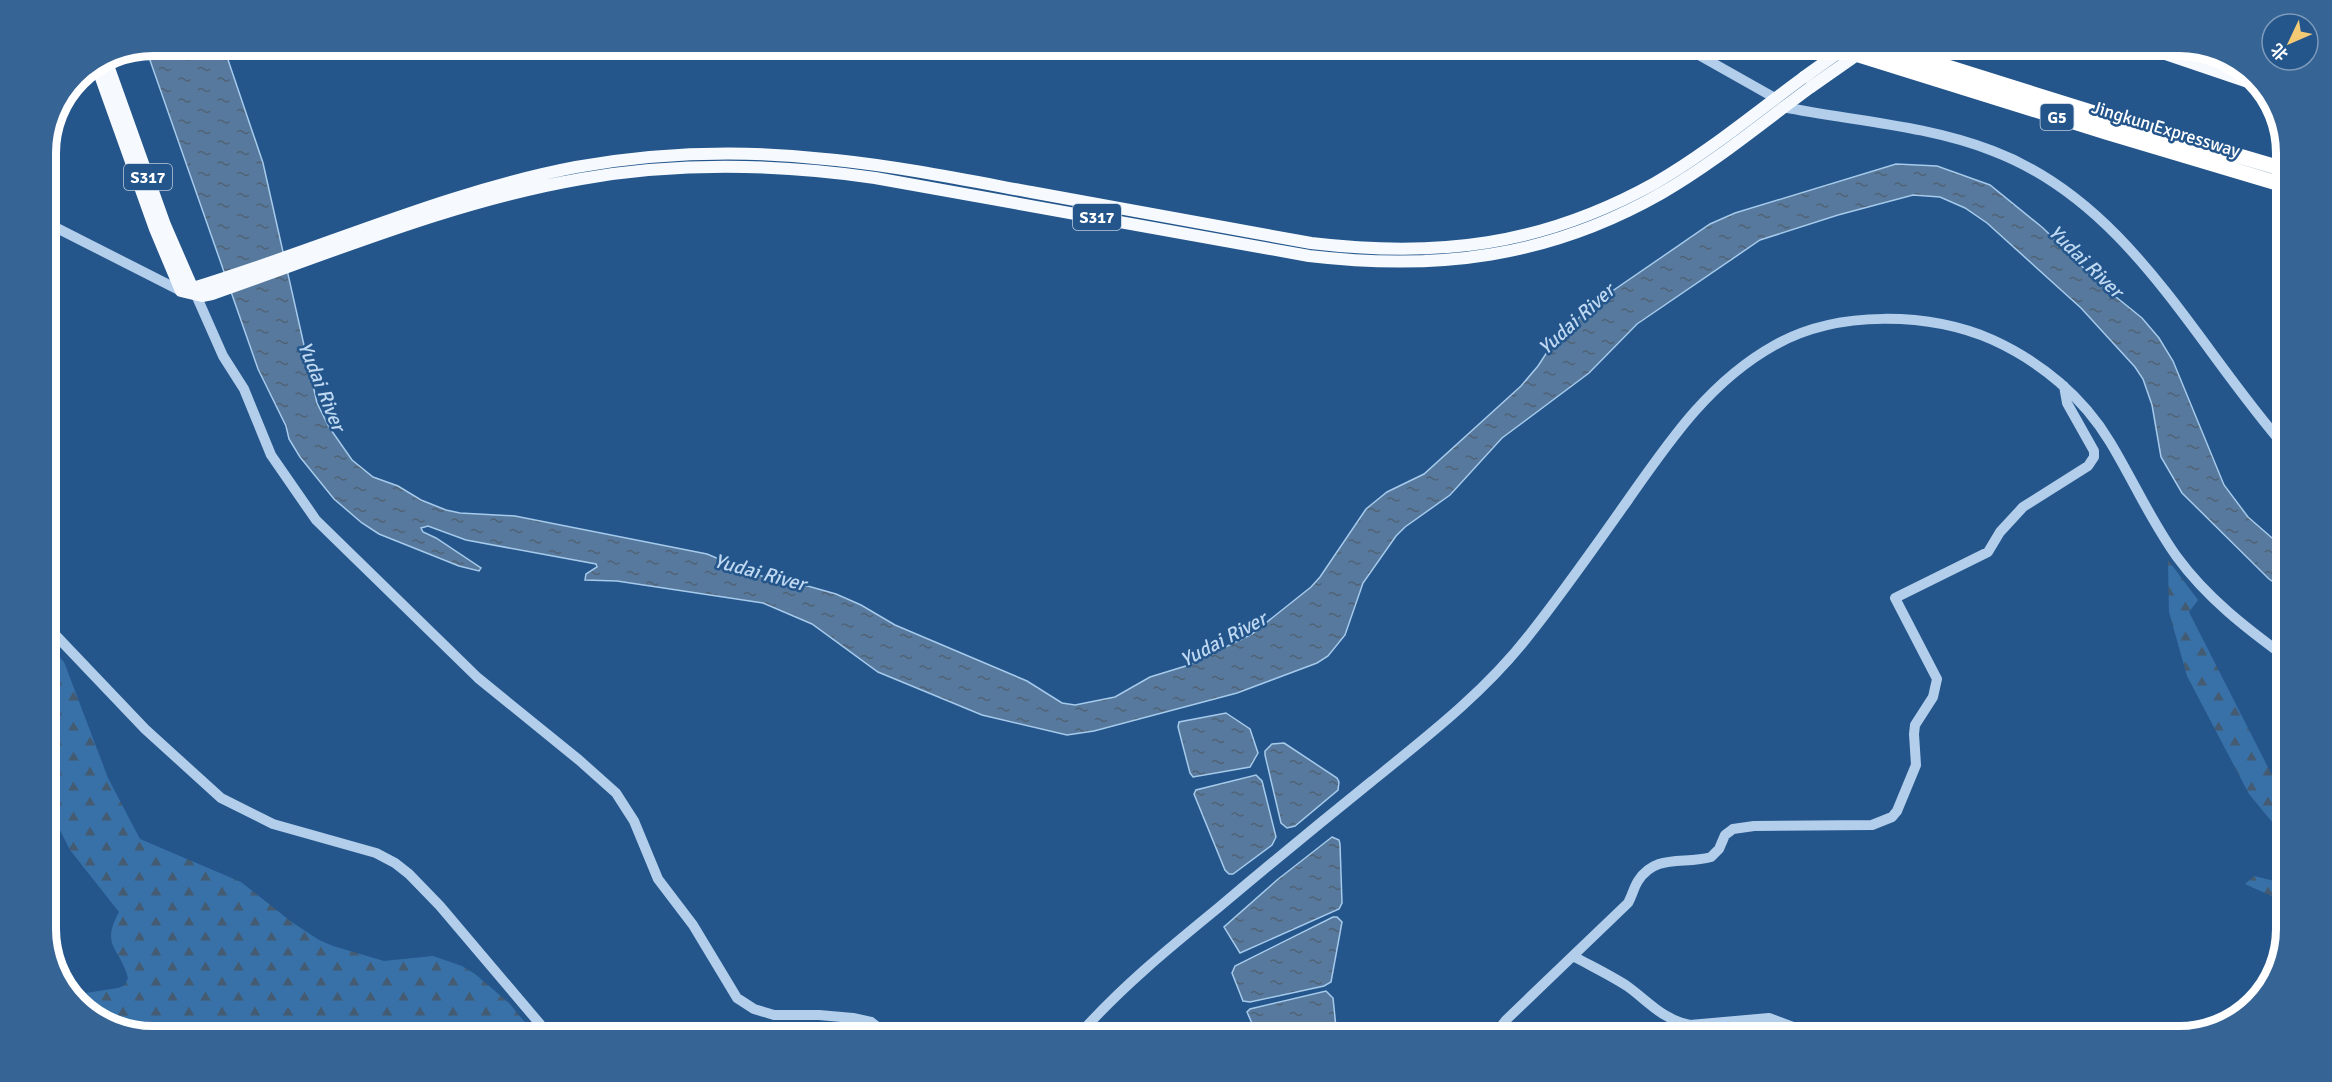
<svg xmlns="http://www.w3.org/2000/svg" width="2332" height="1082" font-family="Signika,'Noto Sans SC',sans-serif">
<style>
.forest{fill:url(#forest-firs)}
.water{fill:url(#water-ripples);stroke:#a6caeb;stroke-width:1.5}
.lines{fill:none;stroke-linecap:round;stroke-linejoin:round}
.minor{stroke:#b2ceeb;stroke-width:10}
.major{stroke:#f6fafe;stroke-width:12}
.highway{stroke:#fff;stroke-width:15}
.major-bridge{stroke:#f6fafe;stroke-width:12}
.labels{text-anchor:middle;stroke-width:5;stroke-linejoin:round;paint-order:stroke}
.shield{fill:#24568c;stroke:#bdccdc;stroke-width:1.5}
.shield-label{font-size:16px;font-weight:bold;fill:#fff}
.street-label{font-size:18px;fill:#fff;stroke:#24568c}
.water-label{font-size:20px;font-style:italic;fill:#bed8f2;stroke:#24568c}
.rim{fill:none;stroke:#fff;stroke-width:8}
</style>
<defs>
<pattern id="forest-firs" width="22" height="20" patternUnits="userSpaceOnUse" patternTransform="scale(1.5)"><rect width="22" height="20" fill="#3871a8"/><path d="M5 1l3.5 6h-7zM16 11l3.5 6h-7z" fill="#445b71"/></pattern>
<pattern id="water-ripples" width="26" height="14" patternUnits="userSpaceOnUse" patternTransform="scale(1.5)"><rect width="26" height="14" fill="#56799d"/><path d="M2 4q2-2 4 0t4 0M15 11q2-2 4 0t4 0" fill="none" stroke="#516274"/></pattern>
</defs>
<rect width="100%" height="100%" fill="#24568c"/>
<path class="forest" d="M2168,560L2198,600L2189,612L2279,789L2287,799V840L2249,794L2187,676L2169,612Z
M45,642L64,662L108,778L140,839L241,882L293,923L319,940L333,946L384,961L433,956L462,966L475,974L509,1003L537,1037H482L464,1026L450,1023L445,1037H251L221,1026L206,1037H153L111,1029L72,997L73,995L118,988L125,985L128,978C120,947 100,947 119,912L70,850L45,800Z
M2254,876L2287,884V903L2245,884Z"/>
<path class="water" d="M153,45H223L263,163L317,403L329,427L352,460L373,477L398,486L421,500L446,510L460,513L515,516L707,554L757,575L797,583L836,594L861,605L895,625L1027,681L1062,703L1075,705L1115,697L1150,677L1189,665L1252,634L1311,587L1320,577L1366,509L1387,492L1424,474L1521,386L1538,366L1553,343L1592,305L1710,224L1735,213L1896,164L1937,166L1990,185L2043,228L2100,284L2142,318L2159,338L2173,361L2224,485L2248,517L2287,551V591L2269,579L2182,493L2161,457L2152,405L2143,379L2135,367L2081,308L1987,223L1965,208L1940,197L1913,195L1838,215L1760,240L1637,324L1589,373L1502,438L1450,495L1405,527L1396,536L1363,583L1345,635L1328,656L1317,663L1237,693L1094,731L1067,735L982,715L878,672L812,624L763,603L617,581L585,580L586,574L597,567L596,564L466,540L428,526L421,528L423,532L436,538L481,568L479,571L459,566L379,534L362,523L334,499L300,457L289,439L286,426L258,369L145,46Z
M1226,713L1250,729L1258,753L1250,767L1193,777L1190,773L1178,727L1179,722Z
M1284,743L1337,778L1339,782L1338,790L1295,826L1287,828L1281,823L1265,755V751L1272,744Z
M1256,775L1262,781L1276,837L1272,845L1233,874H1229L1225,870L1194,794L1196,790Z
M1332,837L1339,840L1340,844L1342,903L1339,909L1240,953L1224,927L1277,880Z
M1333,917H1337L1342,922L1331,982L1324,986L1250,1002L1243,1001L1232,973L1235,966Z
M1326,991L1333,998L1337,1037H1258L1247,1012L1250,1009Z"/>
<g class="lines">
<path class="minor" d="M1681,45L1775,98
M1783,107C1853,121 1926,125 1993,151C2130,203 2195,345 2287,449
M45,222L181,291
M196,295L223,356L244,389L271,455L316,520L478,678L579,760L616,793L634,821L658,879L693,925L737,998L754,1009L774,1015H819L853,1018L871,1022L890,1037
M45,624L145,729L221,798L273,824L376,853L395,863L409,874L440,906L551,1037
M1573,956C1591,966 1610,975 1627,986C1648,1001 1663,1020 1690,1025L1769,1018L1820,1037
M1077,1037C1119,989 1169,948 1218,908C1269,865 1320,823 1372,781C1428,736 1486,691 1530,634C1564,591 1596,545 1628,500C1670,440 1710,381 1775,345C1837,310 1929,312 1993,340C2041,362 2083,397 2110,442C2133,480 2151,521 2177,557C2207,598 2246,628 2287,658
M1493,1037L1506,1020L1628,903C1632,896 1634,887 1638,881C1656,853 1684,865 1711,857L1719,849L1725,835L1733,829L1754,826L1872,825L1892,817L1897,811L1916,765L1914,734L1915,725L1933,697L1937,679L1895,598L1988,552L2000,532L2023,507L2088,466L2094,457V451L2067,403L2064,386"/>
<path class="major" d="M2139,45L2260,86
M2177,45L2234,64
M105,57L165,225L195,294
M96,64L155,229L181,291
M181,291L202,296L212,294C333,252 454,201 581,179C678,162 778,164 875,178L1309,256C1437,271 1548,258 1662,193C1714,163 1762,123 1811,87
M183,291C315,252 440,193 576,167C660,152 751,150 836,160C902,167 966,180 1031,192C1124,209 1217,226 1311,243C1437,258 1542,246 1655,183C1707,153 1755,113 1804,77"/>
<path class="highway" d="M1827,45L2106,132L2287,186
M1877,45L2110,118L2287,170"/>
<path class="major-bridge" d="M1804,77L1849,45
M1811,87L1871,45"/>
</g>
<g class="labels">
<g class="shield">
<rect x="2040.5" y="104" width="33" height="26" rx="4.5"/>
<rect x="124" y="164" width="48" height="26" rx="4.5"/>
<rect x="1073" y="204" width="48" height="26" rx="4.5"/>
</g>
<g class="shield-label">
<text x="2057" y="123">G5</text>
<text x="148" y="183">S317</text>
<text x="1097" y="223">S317</text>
</g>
<g class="street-label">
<text transform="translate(2166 129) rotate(17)" y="6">Jingkun Expressway</text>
</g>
<g class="water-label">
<text transform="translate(2086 261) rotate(44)" y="7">Yudai River</text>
<text transform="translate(1576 319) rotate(-42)" y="7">Yudai River</text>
<text transform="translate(322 386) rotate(68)" y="7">Yudai River</text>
<text transform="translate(760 572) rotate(15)" y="7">Yudai River</text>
<text transform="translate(1223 639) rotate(-28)" y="7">Yudai River</text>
</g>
</g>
<path d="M0 0H2332V1082H0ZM153 56H2179A97 97 0 0 1 2276 153V929A97 97 0 0 1 2179 1026H153A97 97 0 0 1 56 929V153A97 97 0 0 1 153 56Z" fill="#366495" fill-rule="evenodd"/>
<path class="rim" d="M153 56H2179A97 97 0 0 1 2276 153V929A97 97 0 0 1 2179 1026H153A97 97 0 0 1 56 929V153A97 97 0 0 1 153 56Z"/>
<g transform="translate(2290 42) rotate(226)"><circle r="28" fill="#24568c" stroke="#7c9aba" stroke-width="1.5"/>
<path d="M0-4.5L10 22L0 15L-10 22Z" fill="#f5ca75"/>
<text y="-9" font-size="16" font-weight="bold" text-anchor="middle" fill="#ffffff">北</text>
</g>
</svg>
